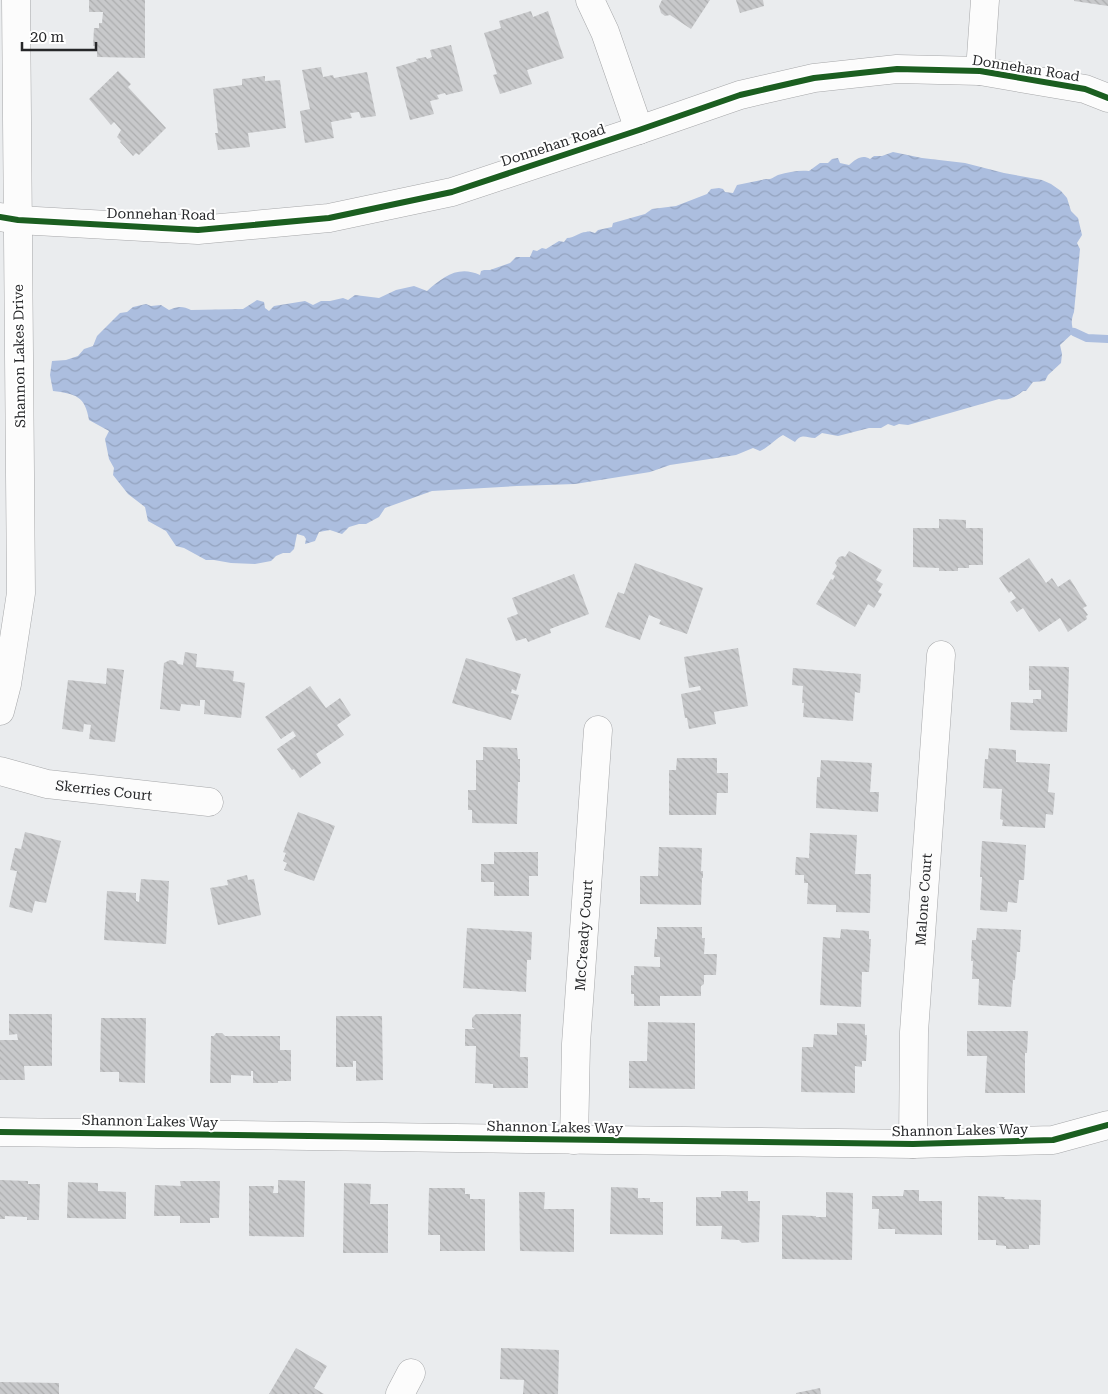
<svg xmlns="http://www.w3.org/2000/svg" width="1108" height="1394" font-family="'Roboto Serif',serif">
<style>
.water{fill:url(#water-waves)}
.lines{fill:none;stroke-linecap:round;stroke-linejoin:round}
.stream{stroke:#acbedf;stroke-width:8}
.building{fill:url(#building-back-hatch)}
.minor-casing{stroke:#a6a7a9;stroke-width:29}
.minor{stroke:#fcfcfc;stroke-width:28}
.cycleway-casing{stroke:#fff;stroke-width:9}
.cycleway{stroke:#1b5e20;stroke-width:6}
.labels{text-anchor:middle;stroke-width:4;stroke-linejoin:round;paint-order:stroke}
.street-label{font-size:14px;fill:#262729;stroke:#fff}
</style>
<defs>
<pattern id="water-waves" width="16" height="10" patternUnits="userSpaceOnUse" patternTransform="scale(1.25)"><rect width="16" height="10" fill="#acbedf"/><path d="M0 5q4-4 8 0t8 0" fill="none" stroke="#94a3bf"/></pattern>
<pattern id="building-back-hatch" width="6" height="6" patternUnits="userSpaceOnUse" patternTransform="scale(1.25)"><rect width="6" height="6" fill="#c8c9cb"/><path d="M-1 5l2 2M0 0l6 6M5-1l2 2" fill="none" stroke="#acadae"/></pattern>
</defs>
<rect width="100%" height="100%" fill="#eaecee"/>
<path class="water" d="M893,152L922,158L965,163L1004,173L1042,180L1051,184L1061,191L1067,198L1071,211L1078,218L1082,235L1077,243L1080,249L1074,312C1071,320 1071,324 1074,332L1060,345L1062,354L1061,363L1048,375L1045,381L1033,382L1026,391H1023C1016,397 1008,401 999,399L908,425L899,424L894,426L888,424L881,428H869L838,436L822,433L815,438C806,438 802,433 795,442L783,435C774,440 769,447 760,451L753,448L736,455L670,465L650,472L575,484L517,486L432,491L385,508L379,517L366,524H359L349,527L342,534L330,530L319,532L315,541L305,544L306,539L304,536L297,534L294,549L290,553H283L276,556L271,561L255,564L231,563L214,560H206L184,548L176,546L166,531L148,521L145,507L128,494L113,475L114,468L109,459L105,439L109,431L89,420C85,396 76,394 53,391L50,375L52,361L66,360L78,356L84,349L93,346L97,336L120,313L127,312L133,307L146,304L151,306L161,305L169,310C178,306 183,306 191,310L243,309L257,300L264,302L265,308L269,311L274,306L305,301L313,305L321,301H330L343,298L348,300L355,295L379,298L396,290L414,286L427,291C443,277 458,265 480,275L481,271L484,270H490L510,263L516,257H530L533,250L537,251L542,248L546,249L559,241L564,242L567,238C575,238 579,232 586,232C589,231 592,232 595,233L598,230L612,227L613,223L645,214L652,209L676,206L707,194L711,189L719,188L723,189L725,192L733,193L737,185L766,179C772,180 773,177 778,175C789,172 798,170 809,171L820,163H828L832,159L838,158L840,163L849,165C856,159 862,154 870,159L874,156H882Z"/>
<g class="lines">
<path class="stream" d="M1074,332L1087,338L1108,339"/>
</g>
<path class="building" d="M89,0H145V58L97,57V46H93L94,28H99V23H102L103,12H89Z
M662,0H710L691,29L670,15L665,16L661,13L659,6Z
M736,0H763L764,6L740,13Z
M1074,0H1108V6L1074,1Z
M531,11L533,17L548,11L564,58L527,70L532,84L500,94L493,75L497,74L484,33L501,28L499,21Z
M451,45L463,91L446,95L445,93L437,95L439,99L430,101L434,114L410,120L396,67L417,61L416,59L426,57L427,59L432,57L430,50Z
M321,67L323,77L333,75L334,78L367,72L376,116L361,118L359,112L350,113L352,118L331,122L334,138L305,143L300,111L310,109L302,70Z
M118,71L131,84L128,87L166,128L139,155L136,153L133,156L120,142L121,141L117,137L121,130L114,122L111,125L89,99Z
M265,76V81L280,80L286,128L248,133L250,147L218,150L215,133H218L213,89L242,85V79Z
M939,519L966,520V528H983V565H969V568H958V571H939V568L913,567V528H939Z
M849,551L882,570L876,580L883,584L878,592L882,594L874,608L868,604L855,627L816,604L831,579L833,580L835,576L832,574L837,566L835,563L839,557L843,556L845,557Z
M1029,558L1046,583L1052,578L1058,587L1070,579L1087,606L1083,608L1088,615L1086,616L1087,619L1068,632L1060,618L1039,632L1023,608L1017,612L1010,602L1016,598L1011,591L1009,593L999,578Z
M635,563L703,588L687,634L659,624L661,620L649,615L640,640L605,627L618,592L624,594Z
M574,574L589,614L550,629L551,633L528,642L526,638L516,641L507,618L518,614L512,598Z
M738,648L748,706L714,712L716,724L689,729L687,718H685L681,694L701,690L700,686L689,688L684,657Z
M185,652L197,654L196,667L234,671L233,681L245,683L241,718L204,714L205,700H200V706L181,704L180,711L160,709L164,663L170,660L176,661L178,664L183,665Z
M466,658L521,674L516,691L512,689L511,693L519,695L511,720L452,703Z
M1029,666L1069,667L1067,732L1010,730L1011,702L1033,703V699H1041V690H1029Z
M107,668L124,670L115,742L89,739L91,725L84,724L83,732L62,729L68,680L106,684Z
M793,668L861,674L860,693L855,692L853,721L803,717L804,703H802L803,686L792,685Z
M310,686L326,708L340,698L351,715L337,725L344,735L316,754L321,763L300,778L294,769L292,770L277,749L296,736L293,731L281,739L265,717Z
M483,747L517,748L518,759H520V782H518L517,824L472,823V810H468V790H476V760H483Z
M989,748L1016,750V762L1050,764L1048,792L1055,793L1053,815L1046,814L1045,828L1002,826L1003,820L1000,819L1002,789L983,788L985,759H988Z
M677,758H717V773H728V793H717L716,815H669V770H676Z
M821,760L872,763L870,792H879L878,812L816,808L817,777H820Z
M298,812L335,826L314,881L284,870L287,863L283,861L286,853L283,852Z
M25,832L61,841L46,903L35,901L32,913L9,907L17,871L10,870L15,848L21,849Z
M810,833L857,835L855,874H871L870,913L836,912V905L807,904L808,883H804V875H795L796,857L809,858Z
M982,841L1026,845L1024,880H1019L1017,903L1008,902L1007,912L980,910L982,877H980Z
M659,847L702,848L701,871H703V878H702L701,905L640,904V876H658Z
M494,852H538V876H529V896H494V882H481V864H494Z
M247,875L248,880L254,879L261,915L218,925L210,888L228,885L227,880Z
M141,879L169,881L166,944L104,940L107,891L136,893V901L139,902Z
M657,927H702V938H705L704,954H717L716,975H704V984L701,986V996H660V1006H634V994H631V975H634V966L660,967V957H654L655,939H657Z
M467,928L532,932L531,960H527L526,992L463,988Z
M977,928L1021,930L1020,952H1017L1015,980H1013L1011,1007L978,1005L979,979H972L973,961H971L972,940H976Z
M841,929L869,931V939H871L869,972H862L861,1007L820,1005L823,937L840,938Z
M9,1014H52V1066H24L25,1080H0V1040H18L17,1034L9,1035Z
M476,1014H521L520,1057H528V1088H493V1084L475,1083L476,1046H465V1029H475L472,1027V1018Z
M336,1016H382L383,1080L356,1081V1061H353V1067H336Z
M101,1018H146L145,1083L119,1082V1072H100Z
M648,1022L695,1023V1089L629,1088V1061H647Z
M837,1023L865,1024V1035H867L866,1061H862V1067L855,1066V1093L801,1092L802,1047H813L814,1034L837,1035Z
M967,1031H1028L1027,1053H1025V1093H985L987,1056H967Z
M216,1033H222L225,1036H280V1050H291V1081H278V1083H253V1071H251V1076L231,1075V1083H210L211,1036H214Z
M0,1180L28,1181V1184H40L39,1220H27V1217L5,1216V1219H0Z
M278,1180L305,1181L304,1237L249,1236V1186H274L273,1193H278Z
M180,1181H220L219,1218H210V1223H180V1216H154L155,1185L181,1186Z
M68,1182L98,1183V1191L126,1192V1219L67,1218Z
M344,1183L371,1184L370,1204H388V1253H343Z
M611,1187L638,1188V1198H650V1202H663V1235L610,1234Z
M429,1188H465V1194H470V1199H485V1251H440V1235H428Z
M904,1190H919V1201H942V1235L895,1234V1229H878L879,1209H872V1196H903Z
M721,1191H748V1201H760L759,1242L742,1243L739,1240L721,1239L722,1226H696V1197H721Z
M519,1192H545L544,1209H574V1252L520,1251Z
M826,1192L853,1193L852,1260L782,1259V1215L816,1216V1217H826Z
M978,1196L1005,1197L1004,1199L1041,1200L1040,1245H1029V1249H1006V1246L996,1245V1240H978Z
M296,1348L327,1366L314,1388L324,1394H269Z
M501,1348L559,1350L558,1394H523L524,1380L500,1379Z
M0,1382L59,1383V1394H0Z
M820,1388L821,1394H796V1393Z"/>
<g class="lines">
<defs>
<g id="minor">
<path d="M590,0L605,32L639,130"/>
<path d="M980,71L985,0"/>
<path d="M0,217L18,220L198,230L329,218L452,192L639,130L740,95L814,78L897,69L980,71L1085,89L1108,98"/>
<path d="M0,711L7,684L21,593L16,0"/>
<path id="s1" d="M0,771L47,784L209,802"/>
<path d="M0,1132L913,1144L1053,1140L1108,1125"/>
<path id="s2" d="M574,1140L576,1044L598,730"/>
<path id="s3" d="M913,1144L914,1032L941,655"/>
<path d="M400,1394L411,1373"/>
</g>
</defs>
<use href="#minor" class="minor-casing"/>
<use href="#minor" class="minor"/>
<defs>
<path id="cycleway" d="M0,217L18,220L198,230L329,218L452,192L639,130L740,95L814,78L897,69L980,71L1085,89L1108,98
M0,1132L913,1144L1053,1140L1108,1125"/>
</defs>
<use href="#cycleway" class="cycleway-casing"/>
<use href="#cycleway" class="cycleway"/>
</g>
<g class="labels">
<g class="street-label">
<text transform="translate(1026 68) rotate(9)" y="5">Donnehan Road</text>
<text transform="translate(553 145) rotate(-18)" y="5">Donnehan Road</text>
<text transform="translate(161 214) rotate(1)" y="5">Donnehan Road</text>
<text transform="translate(19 356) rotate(-91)" y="5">Shannon Lakes Drive</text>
<text dy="5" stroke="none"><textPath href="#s1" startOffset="106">Skerries Court</textPath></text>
<text dy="5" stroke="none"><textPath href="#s3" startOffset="245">Malone Court</textPath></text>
<text dy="5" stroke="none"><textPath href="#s2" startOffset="205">McCready Court</textPath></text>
<text transform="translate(150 1121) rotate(1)" y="5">Shannon Lakes Way</text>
<text transform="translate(555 1127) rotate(1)" y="5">Shannon Lakes Way</text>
<text transform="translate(960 1130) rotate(-1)" y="5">Shannon Lakes Way</text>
</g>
</g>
<path d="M22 42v8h74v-8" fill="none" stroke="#262729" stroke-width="2.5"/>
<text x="30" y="42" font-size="15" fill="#262729" stroke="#ffffff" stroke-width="4" paint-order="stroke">20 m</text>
</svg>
